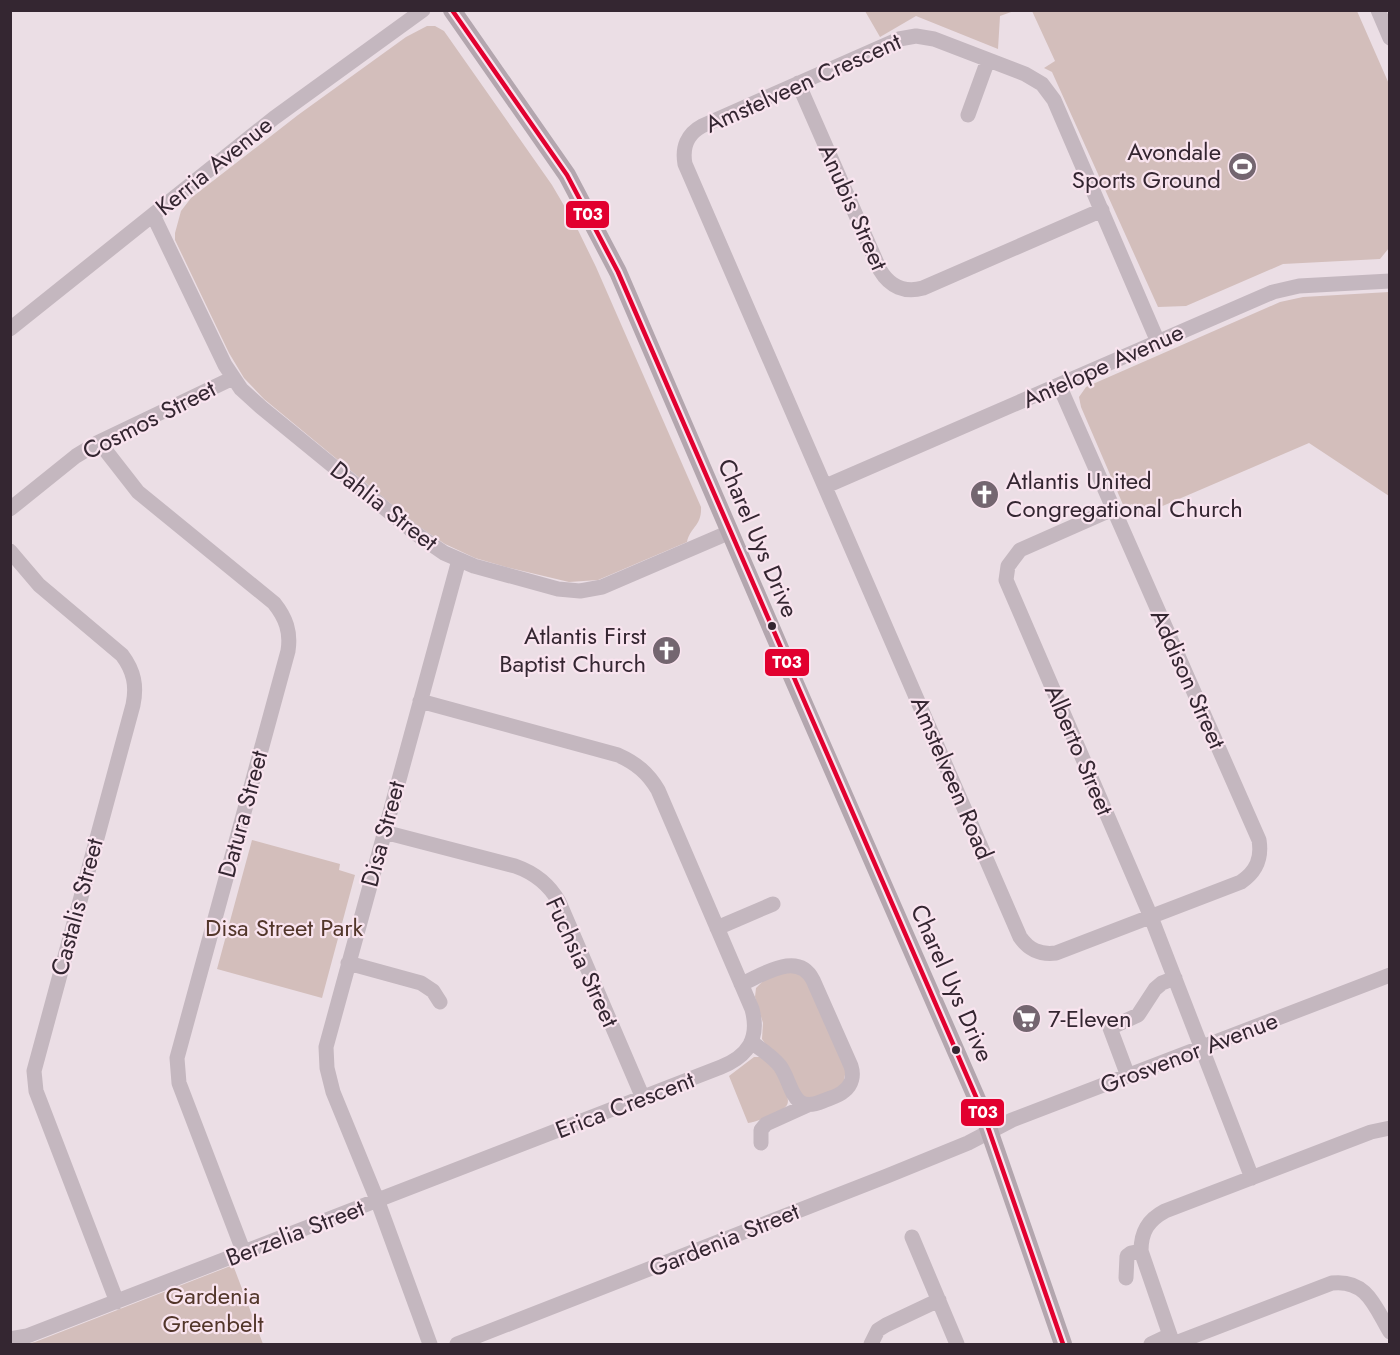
<svg xmlns="http://www.w3.org/2000/svg" width="1400" height="1355" font-family="Jost,sans-serif">
<style>
.green{fill:#d3bebb}
.lines{fill:none;stroke-linecap:round;stroke-linejoin:round}
.minor{stroke:#c4b7bf;stroke-width:15}
.major{stroke:#b3a6ae;stroke-width:18}
.bus-1-casing{stroke:#f9e4ef;stroke-width:9}
.bus-1{stroke:#e2002f;stroke-width:4.5}
.bus-dot{fill:#342631;stroke:#f9e4ef;stroke-width:2}
.labels{text-anchor:middle;stroke-width:4.5;stroke-linejoin:round;paint-order:stroke}
.street-label{font-size:24px;fill:#342631;stroke:#f9e4ef}
.poi-label{font-size:24px;fill:#342631;stroke:#f9e4ef;text-anchor:end}
.park-label{font-size:24px;fill:#52362a;stroke:#f9e4ef}
.line-badge{stroke:#f9e4ef;stroke-width:2}
.badge-label{font-size:16px;text-anchor:middle;font-weight:bold;fill:#fff}
</style>
<rect width="100%" height="100%" fill="#ebdee5"/>
<path class="green" d="M865,11H1014L1000,16L998,49L916,16L880,37Z
M1032,11H1357L1389,84V248L1380,259L1283,264L1186,306L1158,307L1052,72L1044,68L1055,61Z
M427,26H435L444,31L552,185L576,226L596,267L701,507C702,526 690,527 687,542L598,580L569,582L506,567L475,558L445,544L418,526L264,399L244,378L229,353L175,240V233L181,211L191,198L298,115L406,37Z
M1389,292V496L1309,443L1137,517L1132,504L1124,507L1081,407L1079,397L1086,387L1280,302L1303,297Z
M252,840L340,864L339,870L355,875L322,998L217,969Z
M789,970L804,974L846,1069L843,1086L814,1099L802,1097L762,1039L763,1023L755,997L756,988L763,981Z
M754,1057H761C765,1060 772,1064 776,1069C781,1075 791,1098 787,1105C782,1113 757,1122 748,1123L729,1076Z
M233,1265L263,1344H26L35,1342Z"/>
<g class="lines">
<path class="minor" d="M1378,10L1390,38
M798,83L880,270C890,287 905,293 923,288L1102,210
M968,115L988,60
M153,215L225,365L241,389L262,408L415,533L444,553L474,566L558,589L580,591L602,587L730,532
M10,329L274,118L423,10
M1059,385L1259,840C1262,858 1257,871 1241,882L1056,953C1040,955 1029,950 1020,937L685,164C682,148 687,134 702,126L899,39L916,36L934,39L1025,74L1042,84L1054,100L1158,342
M99,442L138,492L274,603C286,618 291,632 288,651L177,1058L179,1083L244,1253
M826,486L1273,292L1299,286L1390,281
M10,509L76,456L99,442L233,378
M1113,509L1020,550L1008,566L1006,580L1151,917L1252,1178
M10,551L39,585L122,655C134,671 137,686 133,705L34,1071L36,1091L117,1302
M384,832L515,866C535,873 549,884 559,902L643,1098
M717,928L773,904
M348,963L421,983L433,991L440,1002
M741,984C763,975 798,950 813,980L851,1066C854,1075 852,1085 844,1091C839,1096 830,1098 823,1101C791,1115 793,1084 780,1066C772,1056 761,1049 751,1042
M1128,1076L1110,1028L1138,1015L1155,989L1162,983L1175,978
M761,1143V1130L766,1124L808,1105
M912,1237L957,1344
M1126,1278L1127,1256L1131,1253L1141,1251
M10,1339L27,1336L721,1067C748,1056 760,1039 752,1009L658,790C648,773 636,763 618,755L420,701
M430,1344L378,1202L333,1092L327,1068L326,1047L459,560
M457,1344L887,1176L968,1143L1012,1120L1390,975
M871,1344L878,1330L886,1325L939,1300
M1151,1344L1170,1335
M1173,1344L1141,1251C1141,1232 1148,1220 1165,1211L1371,1132L1390,1128
M1173,1344L1332,1283C1367,1279 1375,1307 1390,1332"/>
<path class="major" d="M452,10L567,175L618,272L794,681L983,1113L1063,1344"/>
<defs>
<path id="bus-1" d="M452,10L567,175L618,272L983,1113L1063,1344"/>
</defs>
<use href="#bus-1" class="bus-1-casing"/>
<use href="#bus-1" class="bus-1"/>
</g>
<defs>
<symbol id="stadium-disc" viewBox="-11 -11 22 22"><circle r="9.5" fill="#746670" stroke="#f9e4ef"/><path d="M0-5a6.5 5 0 1 0 0 10a6.5 5 0 1 0 0-10ZM-3.5-1.8h7v3.6h-7Z" fill="#fff"/></symbol>
<symbol id="church-disc" viewBox="-11 -11 22 22"><circle r="9.5" fill="#746670" stroke="#f9e4ef"/><path d="M-1.2-6h2.4v3.5h3.3v2.4h-3.3V6h-2.4V-.1h-3.3v-2.4h3.3Z" fill="#fff"/></symbol>
<symbol id="supermarket-disc" viewBox="-11 -11 22 22"><circle r="9.5" fill="#746670" stroke="#f9e4ef"/><path d="M-6-5.5h2.5l.6 2H6L4.5 2H-2.5L-4.4-4H-6ZM-1.5 3.2a1.3 1.3 0 1 0 .1 0ZM3 3.2a1.3 1.3 0 1 0 .1 0Z" fill="#fff"/></symbol>
</defs>
<g fill-rule="evenodd">
<use href="#stadium-disc" x="1226" y="150" width="33" height="33"/>
<use href="#church-disc" x="968" y="478" width="33" height="33"/>
<use href="#church-disc" x="650" y="634" width="33" height="33"/>
<use href="#supermarket-disc" x="1010" y="1002" width="33" height="33"/>
</g>
<g class="bus-dot">
<circle cx="772" cy="626" r="5"/>
<circle cx="956" cy="1050" r="5"/>
</g>
<g class="labels">
<g class="street-label">
<text transform="translate(803 83) rotate(-24)" y="8">Amstelveen Crescent</text>
<text transform="translate(214 166) rotate(-39)" y="8">Kerria Avenue</text>
<text transform="translate(853 207) rotate(66)" y="8">Anubis Street</text>
<text transform="translate(1103 366) rotate(-24)" y="8">Antelope Avenue</text>
<text transform="translate(149 420) rotate(-27)" y="8">Cosmos Street</text>
<text transform="translate(384 506) rotate(38)" y="8">Dahlia Street</text>
<text transform="translate(758 538) rotate(67)" y="8">Charel Uys Drive</text>
<text transform="translate(1188 679) rotate(66)" y="8">Addison Street</text>
<text transform="translate(1079 750) rotate(67)" y="8">Alberto Street</text>
<text transform="translate(952 778) rotate(67)" y="8">Amstelveen Road</text>
<text transform="translate(243 814) rotate(-75)" y="8">Datura Street</text>
<text transform="translate(383 834) rotate(-75)" y="8">Disa Street</text>
<text transform="translate(77 907) rotate(-75)" y="8">Castalis Street</text>
<text transform="translate(582 962) rotate(65)" y="8">Fuchsia Street</text>
<text transform="translate(952 983) rotate(66)" y="8">Charel Uys Drive</text>
<text transform="translate(1189 1053) rotate(-21)" y="8">Grosvenor Avenue</text>
<text transform="translate(625 1105) rotate(-21)" y="8">Erica Crescent</text>
<text transform="translate(295 1233) rotate(-21)" y="8">Berzelia Street</text>
<text transform="translate(724 1240) rotate(-22)" y="8">Gardenia Street</text>
</g>
<g class="poi-label">
<text x="1221" y="160">Avondale<tspan x="1221" dy="28">Sports Ground</tspan></text>
<text x="1006" y="489" text-anchor="start">Atlantis United<tspan x="1006" dy="28">Congregational Church</tspan></text>
<text x="646" y="644">Atlantis First<tspan x="646" dy="28">Baptist Church</tspan></text>
<text x="1048" y="1027" text-anchor="start">7-Eleven</text>
</g>
<g class="park-label">
<text x="284" y="936">Disa Street Park</text>
<text x="213" y="1304">Gardenia<tspan x="213" dy="28">Greenbelt</tspan></text>
</g>
</g>
<g class="line-badge">
<rect x="565" y="200" width="45" height="29" rx="6" fill="#e2002f"/>
<rect x="764" y="648" width="46" height="29" rx="6" fill="#e2002f"/>
<rect x="960" y="1098" width="45" height="29" rx="6" fill="#e2002f"/>
</g>
<g class="badge-label">
<text x="588" y="220">T03</text>
<text x="787" y="668">T03</text>
<text x="983" y="1118">T03</text>
</g>
<rect width="1400" height="1355" fill="none" stroke="#342631" stroke-width="24"/>
</svg>
